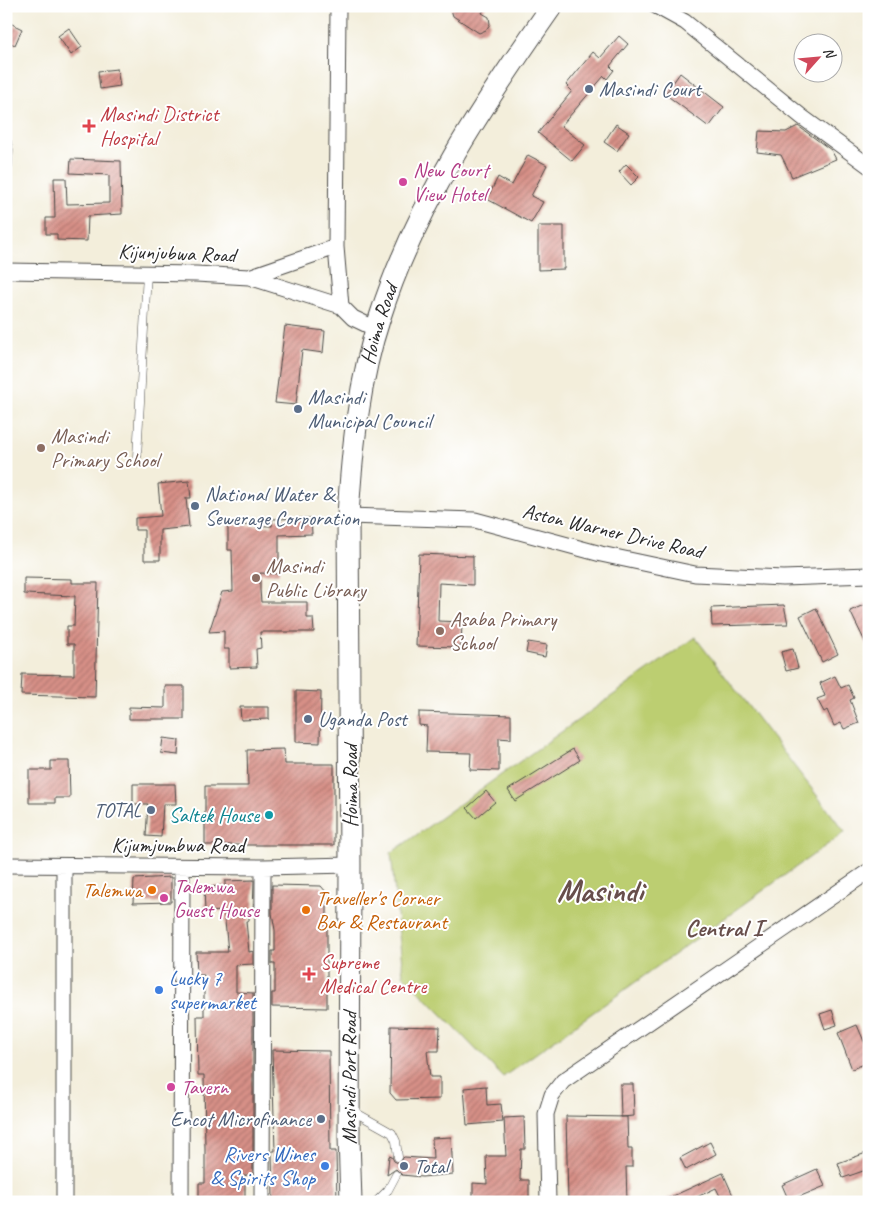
<svg xmlns="http://www.w3.org/2000/svg" width="875" height="1208" font-family="Caveat,sans-serif">
<style>
.pitch{fill:#bcce71;stroke:#747c4e}
.building{fill:url(#building-hatch)}
.lines{fill:none;stroke-linecap:round;stroke-linejoin:round}
.lane-casing{stroke:#494845;stroke-width:9}
.street-casing{stroke:#494845;stroke-width:17}
.secondary-casing{stroke:#494845;stroke-width:23}
.lane{stroke:#fff;stroke-width:8}
.street{stroke:#fff;stroke-width:15}
.secondary{stroke:#fff;stroke-width:21}
.service-dot{fill:#5c6f8a;stroke:#fff;stroke-width:2}
.health-dot{fill:#e0444e;stroke:#fff;stroke-width:2}
.hotel-dot{fill:#d1479c;stroke:#fff;stroke-width:2}
.education-dot{fill:#8d6e63;stroke:#fff;stroke-width:2}
.culture-dot{fill:#0f9aa8;stroke:#fff;stroke-width:2}
.food-dot{fill:#e8710a;stroke:#fff;stroke-width:2}
.shop-dot{fill:#3f7fe0;stroke:#fff;stroke-width:2}
.labels{text-anchor:middle;stroke-width:4;stroke-linejoin:round;paint-order:stroke}
.service-label{font-size:21px;fill:#4e5e75;stroke:#fff;text-anchor:start}
.health-label{font-size:21px;fill:#be3a42;stroke:#fff;text-anchor:start}
.hotel-label{font-size:21px;fill:#b23c85;stroke:#fff;text-anchor:start}
.street-label{font-size:21px;fill:#2b2b2b;stroke:#fff}
.education-label{font-size:21px;fill:#785e54;stroke:#fff;text-anchor:start}
.culture-label{font-size:21px;fill:#0d838f;stroke:#fff;text-anchor:end}
.food-label{font-size:21px;fill:#c56008;stroke:#fff;text-anchor:end}
.shop-label{font-size:21px;fill:#366cbe;stroke:#fff;text-anchor:start}
.quarter-label{font-size:24px;font-weight:bold;fill:#674e4b;stroke:#fff}
.town-label{font-size:31px;font-weight:bold;fill:#674e4b;stroke:#fff}
</style>
<defs>
<pattern id="building-hatch" width="6" height="6" patternUnits="userSpaceOnUse" patternTransform="scale(1.25)"><rect width="6" height="6" fill="#d79087"/><path d="M-1 1l2-2M0 6l6-6M5 7l2-2" fill="none" stroke="#af766f"/></pattern>
</defs>
<rect width="100%" height="100%" fill="#fff"/>
<filter id="ink" filterUnits="userSpaceOnUse"><feTurbulence type="fractalNoise" baseFrequency=".02" numOctaves="2"/><feDisplacementMap in="SourceGraphic" scale="10" xChannelSelector="R" yChannelSelector="G"/><feConvolveMatrix kernelMatrix="1 2 1 2 8 2 1 2 1" color-interpolation-filters="sRGB"/></filter>
<filter id="wash" filterUnits="userSpaceOnUse"><feTurbulence type="fractalNoise" baseFrequency=".0096" numOctaves="4" result="noise"/><feDisplacementMap in="SourceGraphic" scale="20" xChannelSelector="R" yChannelSelector="G"/><feGaussianBlur stdDeviation="1.12" result="paint"/><feColorMatrix in="noise" values="0 0 0 0 0 0 0 0 0 0 0 0 0 0 0 0 0 1.4 0 .05"/><feComposite in="paint" operator="in"/></filter>
<g filter="url(#wash)">
<rect width="100%" height="100%" fill="#f3eedb"/>
<path class="pitch" d="M695,637L845,832L503,1077L403,975L391,853Z"/>
<g id="blocks">
<path class="building" d="M450,6H486L482,13L489,17L490,24L486,30L479,33L453,16Z
M6,21L22,29L15,45L6,41Z
M69,28L82,47L71,55L58,36Z
M619,36L628,44L610,66L614,70L607,79L604,76L561,126L585,145L572,161L538,133L572,91L566,85L593,52L600,58Z
M117,69L120,86L100,89L98,71Z
M680,73L724,107L709,127L665,94Z
M616,124L629,133L617,151L604,142Z
M798,126L831,150L836,159L792,177L781,155L757,152L759,131L786,132Z
M528,155L547,165L531,196L543,202L531,223L487,199L498,177L512,185Z
M71,159L121,161L122,214L88,216L87,241L57,240V234H46V218H55L54,178H66L67,204L109,203V175L70,173Z
M626,164L639,177L631,185L619,172Z
M538,226H564V269L538,270Z
M285,326L325,331L323,353L302,350L296,405L275,403Z
M189,481L191,498H186L189,527L160,530V560H144V530H135V518L161,516L158,484Z
M311,518L312,534L279,535V574L260,573V590L261,602H307V618H313L314,632H260L261,648L256,649L257,667L229,668V649H224V631L209,632L222,592L233,591L232,550H228V525L272,526V519Z
M419,554L473,556V585L439,583L438,621L462,622L461,647L416,646Z
M24,578L72,579V583H98L95,697L21,695L22,674L74,675V644H67V626H74L75,596L24,594Z
M866,604L869,610V650L850,611Z
M784,605L788,624L712,626L711,608Z
M816,608L838,654L822,662L800,616Z
M528,642L547,645L545,657L526,653Z
M793,649L798,668L786,671L781,652Z
M835,676L841,688L848,685L854,698L850,700L859,723L844,729L841,723L834,726L827,710L824,712L817,699L825,696L820,683Z
M165,686H184V719H129V707L165,708Z
M296,691L321,692L320,743L296,742Z
M240,707H269V719L241,720Z
M419,712L511,715V739L499,738V771L470,770L471,753L426,752L427,726L419,725Z
M163,738L179,740L178,755L161,753Z
M284,749L285,764H334V845H205V786H248L247,750Z
M573,749L580,760L515,801L508,790Z
M51,761H69L70,798H55V803H29V770H51Z
M133,784H175L176,804H163L161,837L146,836L148,804H133Z
M486,791L495,802L476,818L467,808Z
M171,877V902L133,903L134,879Z
M254,880L253,914H249V921H246L249,952L253,951V964L236,965V992L253,993V1175H245V1202H199V1183H205V1150L204,1075H198L197,1016H204V975H197L196,952H228L224,911L205,912L204,887L225,886V881Z
M272,885L321,886L327,893V1008L272,1007V993H275V964H272V951H275V930L272,913Z
M832,1010L837,1025L825,1029L820,1014Z
M857,1025L869,1053V1062L852,1069L838,1033Z
M391,1026L440,1027L439,1051H427L430,1077H440V1099L396,1100L390,1093Z
M272,1050L329,1051L330,1151H336L337,1202H273L272,1151H275Z
M620,1084H633L634,1116L621,1117Z
M486,1086L487,1105L501,1104L503,1122L467,1125L464,1088Z
M566,1116L627,1117L628,1149H632V1167H626L627,1202H568Z
M524,1117L525,1149H521L520,1180H529V1202L473,1200V1183L487,1184L486,1156H506L504,1118Z
M451,1137L453,1174L422,1177L402,1175L396,1169L387,1175L389,1156L392,1157L394,1161L398,1163L404,1157L433,1159L432,1138Z
M710,1142L716,1154L686,1170L680,1158Z
M869,1152V1169L843,1178L838,1163Z
M817,1169L825,1186L789,1201L782,1185Z
M723,1173L736,1202H723L716,1188L697,1197L699,1202H660Z"/>
</g>
</g>
<g filter="url(#ink)">
<use href="#blocks" fill-opacity="0" stroke="#494845" stroke-width="1"/>
<g class="lines">
<defs>
<path id="lane" d="M6,138L9,150L6,190
M137,457L147,273
M351,1110L392,1133L396,1141L398,1157
M376,1202L388,1190L396,1175"/>
<path id="street" d="M338,6L336,247L341,306L353,318L376,329
M656,6L685,22L802,117L869,166
M6,271L196,274L249,277L341,306
M249,277L336,247
M348,516L475,520L601,554L695,574L783,578L869,575
M6,865L263,867L350,865
M64,866V1202
M181,1202L182,867
M262,1202L263,867
M548,1202L546,1114L552,1095L563,1081L869,871"/>
<g id="secondary">
<path id="s1" d="M351,1202L349,1137L350,865L348,516C352,450 359,380 380,317C416,204 484,103 552,6"/>
</g>
</defs>
<use href="#lane" class="lane-casing"/>
<use href="#street" class="street-casing"/>
<use href="#secondary" class="secondary-casing"/>
<use href="#lane" class="lane"/>
<use href="#street" class="street"/>
<use href="#secondary" class="secondary"/>
</g>
</g>
<g class="service-dot">
<circle cx="589" cy="89" r="5"/>
<circle cx="298" cy="409" r="5"/>
<circle cx="195" cy="506" r="5"/>
<circle cx="308" cy="719" r="5"/>
<circle cx="151" cy="810" r="5"/>
<circle cx="321" cy="1119" r="5"/>
<circle cx="404" cy="1166" r="5"/>
</g>
<g class="health-dot">
<path d="M86.5 118.5h5v5h5v5h-5v5h-5v-5h-5v-5h5z"/>
<path d="M306.5 966.5h5v5h5v5h-5v5h-5v-5h-5v-5h5z"/>
</g>
<g class="hotel-dot">
<circle cx="403" cy="182" r="5"/>
<circle cx="164" cy="898" r="5"/>
<circle cx="171" cy="1087" r="5"/>
</g>
<g class="education-dot">
<circle cx="41" cy="448" r="5"/>
<circle cx="256" cy="578" r="5"/>
<circle cx="440" cy="631" r="5"/>
</g>
<circle class="culture-dot" cx="269" cy="815" r="5"/>
<g class="food-dot">
<circle cx="152" cy="890" r="5"/>
<circle cx="306" cy="910" r="5"/>
</g>
<g class="shop-dot">
<circle cx="159" cy="990" r="5"/>
<circle cx="325" cy="1166" r="5"/>
</g>
<g class="labels">
<g class="service-label">
<text x="599" y="96">Masindi Court</text>
<text x="308" y="404">Masindi<tspan x="308" dy="24">Municipal Council</tspan></text>
<text x="205" y="501">National Water &amp;<tspan x="205" dy="24">Sewerage Corporation</tspan></text>
<text x="318" y="726">Uganda Post</text>
<text x="141" y="817" text-anchor="end">TOTAL</text>
<text x="311" y="1126" text-anchor="end">Encot Microfinance</text>
<text x="414" y="1173">Total</text>
</g>
<g class="health-label">
<text x="100" y="121">Masindi District<tspan x="100" dy="24">Hospital</tspan></text>
<text x="320" y="969">Supreme<tspan x="320" dy="24">Medical Centre</tspan></text>
</g>
<g class="hotel-label">
<text x="413" y="177">New Court<tspan x="413" dy="24">View Hotel</tspan></text>
<text x="174" y="893">Talemwa<tspan x="174" dy="24">Guest House</tspan></text>
<text x="181" y="1094">Tavern</text>
</g>
<g class="street-label">
<text transform="translate(177 253) rotate(2)" y="7">Kijunjubwa Road</text>
<text dy="7" stroke="none"><textPath href="#s1" startOffset="881">Hoima Road</textPath></text>
<text transform="translate(613 531) rotate(13)" y="7">Aston Warner Drive Road</text>
<text transform="translate(350 786) rotate(-90)" y="7">Hoima Road</text>
<text x="178" y="852">Kijumjumbwa Road</text>
<text dy="7" stroke="none"><textPath href="#s1" startOffset="124">Masindi Port Road</textPath></text>
</g>
<g class="education-label">
<text x="51" y="443">Masindi<tspan x="51" dy="24">Primary School</tspan></text>
<text x="266" y="573">Masindi<tspan x="266" dy="24">Public Library</tspan></text>
<text x="450" y="626">Asaba Primary<tspan x="450" dy="24">School</tspan></text>
</g>
<g class="culture-label">
<text x="259" y="822">Saltek House</text>
</g>
<g class="food-label">
<text x="142" y="897">Talemwa</text>
<text x="316" y="905" text-anchor="start">Traveller's Corner<tspan x="316" dy="24">Bar &amp; Restaurant</tspan></text>
</g>
<g class="shop-label">
<text x="169" y="985">Lucky 7<tspan x="169" dy="24">supermarket</tspan></text>
<text x="315" y="1161" text-anchor="end">Rivers Wines<tspan x="315" dy="24">&amp; Spirits Shop</tspan></text>
</g>
<g class="quarter-label">
<text x="724" y="936">Central I</text>
</g>
<g class="town-label">
<text x="600" y="901">Masindi</text>
</g>
</g>
<rect width="875" height="1208" fill="none" stroke="#fff" stroke-width="25"/>
<g transform="translate(818 58) rotate(63)"><circle r="24" fill="#ffffff" stroke="#aaaaaa"/>
<path d="M0-4L9 19L0 12L-9 19Z" fill="#d1495b"/>
<text y="-8" font-size="14" font-weight="bold" text-anchor="middle" fill="#2b2b2b">N</text>
</g>
</svg>
